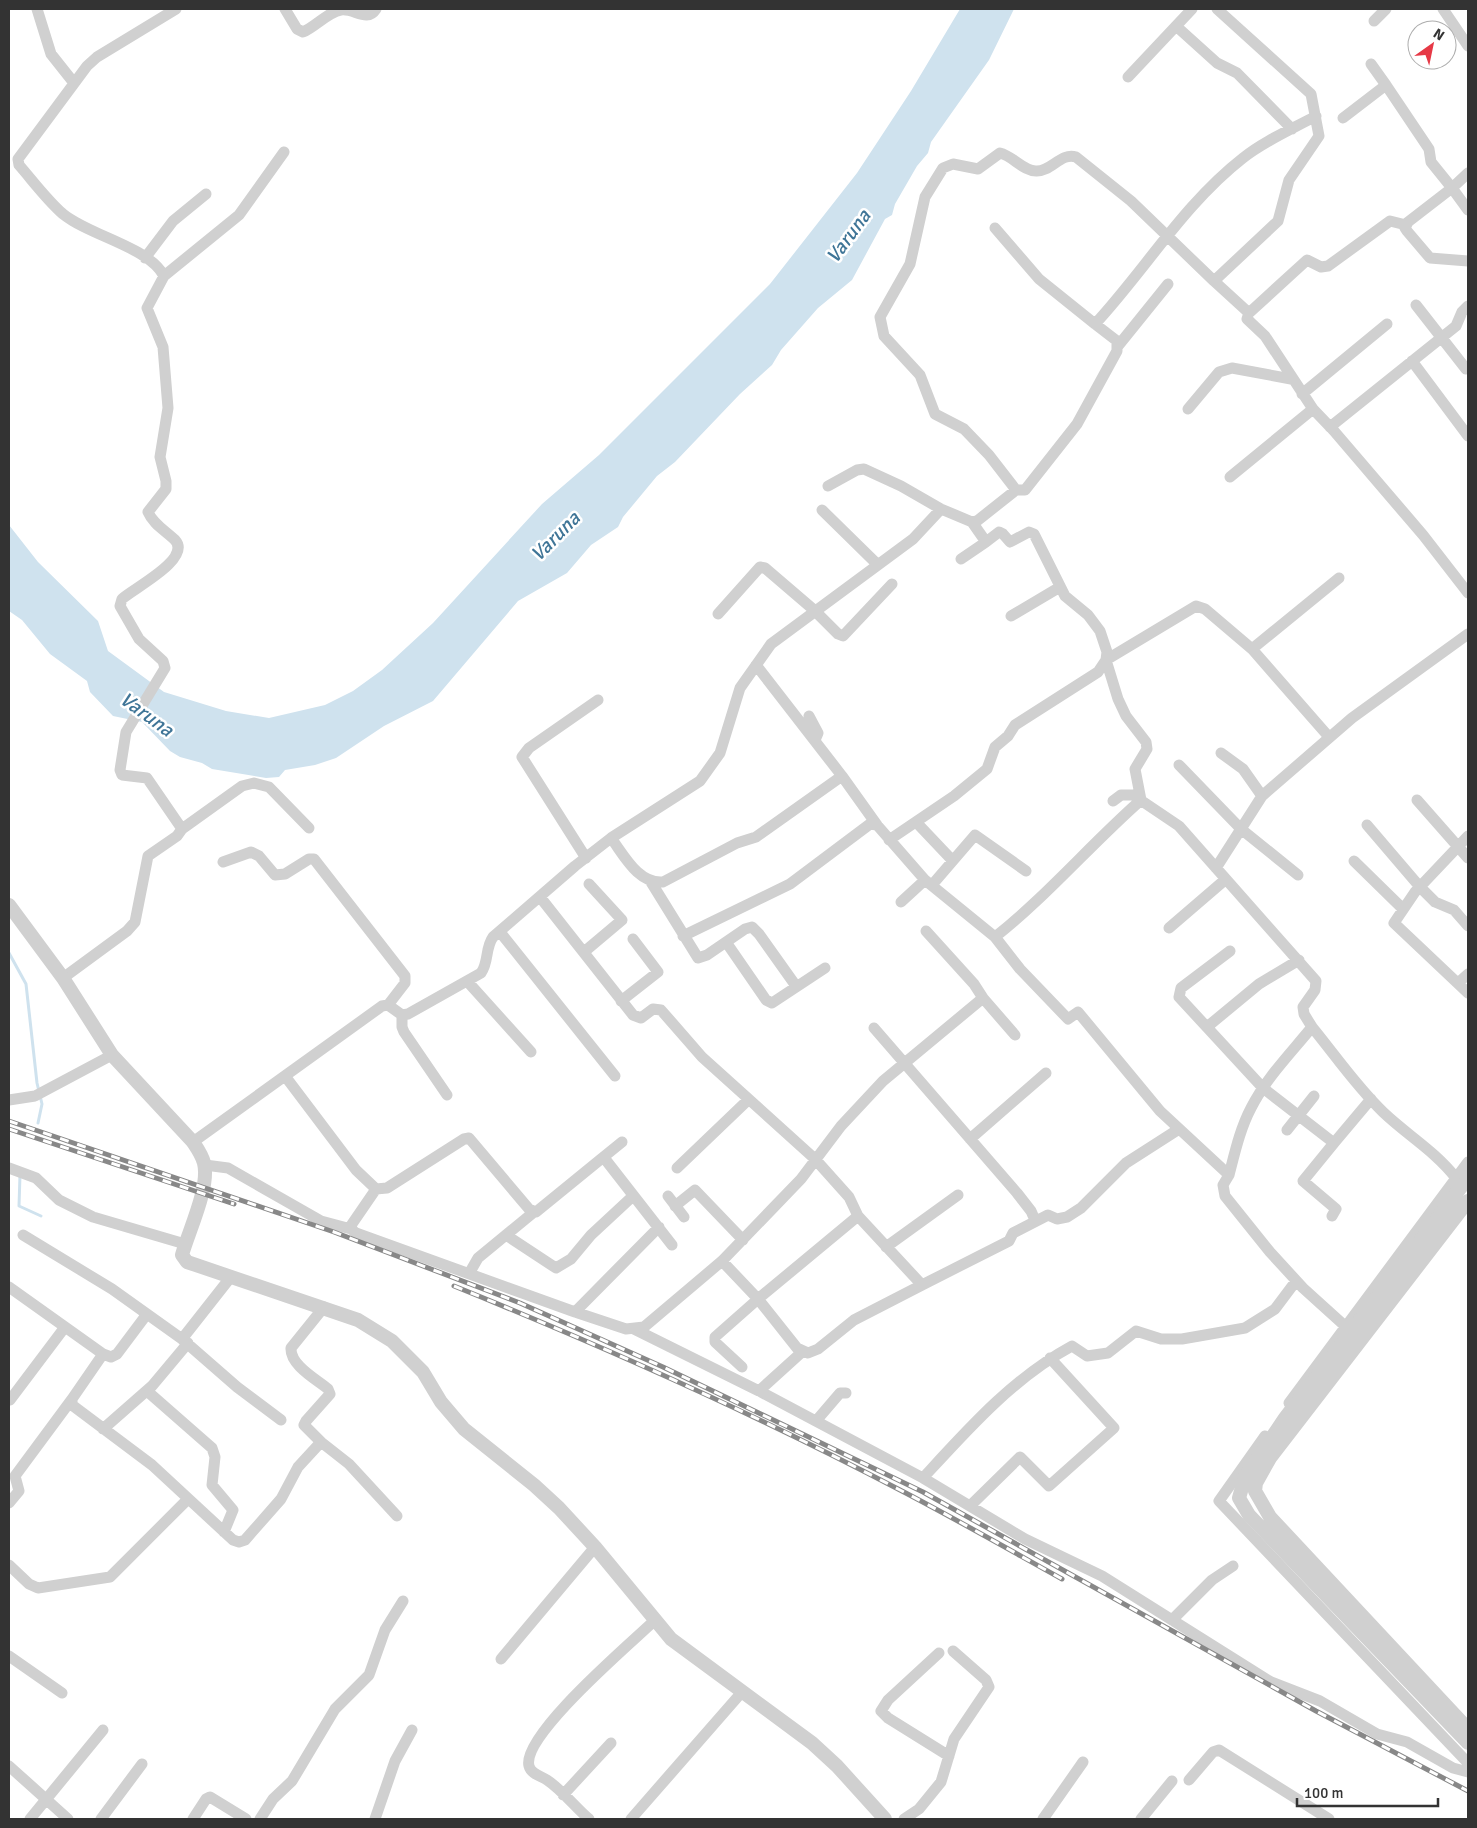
<svg xmlns="http://www.w3.org/2000/svg" width="1477" height="1828" font-family="Signika,sans-serif">
<style>
.water{fill:#cfe2ee}
.lines{fill:none;stroke-linecap:round;stroke-linejoin:round}
.stream{stroke:#cfe2ee;stroke-width:3}
.minor{stroke:#d0d0d0;stroke-width:11}
.tertiary{stroke:#d0d0d0;stroke-width:14}
.rail-casing{stroke:#888;stroke-width:5}
.rail{stroke:#fff;stroke-width:3;stroke-dasharray:9;stroke-linecap:butt}
.labels{text-anchor:middle;stroke-width:5;stroke-linejoin:round;paint-order:stroke}
.water-label{font-size:20px;font-style:italic;fill:#3f7597;stroke:#fff}
</style>
<rect width="100%" height="100%" fill="#fff"/>
<path class="water" d="M960,9H1014L989,60L931,142L928,153L917,166L895,204L892,215L885,219L852,280L818,308L781,350L772,365L740,394L675,462L657,476L623,517L618,527L591,545L567,573L518,601L433,701L384,726L336,758L315,765L285,770L279,777L266,778L212,769L202,763L180,757L170,751L142,722L113,716L90,692L87,681L50,654L22,620L9,611V525L38,562L98,621L108,651L164,692L226,711L269,718L325,705L353,691L382,670L433,623L542,504L599,455L770,284L857,173L911,91Z"/>
<g class="lines">
<path class="stream" d="M9,953L26,984L37,1083L42,1104L38,1123
M20,1175L19,1206L41,1216"/>
<path class="minor" d="M37,9L51,54L74,83
M285,9L297,29L303,32C315,27 328,12 341,10C354,8 367,23 376,9
M1443,9L1468,46
M1374,21L1386,9
M1176,26L1217,63L1237,73L1292,129
M1128,77L1192,9
M1386,85L1429,149L1431,162L1452,188L1408,222L1405,228L1407,231L1430,258L1468,261
M1343,118L1386,85L1371,64
M1468,173L1452,188L1468,210
M995,228L1039,279L1095,324C1145,270 1184,204 1243,158C1264,141 1292,129 1316,116
M145,258L173,221L206,194
M164,276L239,215L284,152
M1214,281L1249,313L1307,260L1321,267L1328,266L1390,221L1406,225
M1416,305L1466,369
M1249,313L1247,319L1265,336L1313,409L1334,431L1423,535L1468,593
M1095,324L1117,341V351L1077,424L1025,490H1016L989,455L964,429L935,414L920,375L884,336L880,317L910,264L925,197L943,168L953,164L978,169L1000,153C1013,156 1023,171 1036,171C1051,172 1061,152 1076,157L1131,201L1214,281L1278,221L1289,180L1319,136L1311,94L1217,9
M1118,346L1168,284
M1412,361L1468,436
M1302,394L1387,324
M1188,409L1219,372L1232,368L1291,379
M1330,427L1456,326L1462,312L1468,306
M1230,477L1313,409
M828,486L857,470L864,469L901,486L941,509L972,522L977,521L1016,490
M822,510L877,564
M961,559L986,542L972,522
M718,614L760,567L765,568L814,610L838,634L843,636L892,584
M1011,616L1060,587
M756,665L842,776L877,825
M809,716L818,733L815,740
M1329,737L1252,649L1339,578
M1179,765L1241,829L1298,875
M1262,796L1352,718L1468,634
M1417,800L1468,858
M1113,801L1121,795H1133L1179,826L1316,981L1315,990L1303,1007L1304,1014L1312,1027C1291,1053 1266,1078 1251,1108C1240,1129 1235,1152 1229,1175
M916,822L952,860
M1367,825L1420,887L1435,902L1454,910L1468,926
M182,829L242,786L254,783L269,787L309,828
M1468,836L1415,892L1394,923L1468,993
M611,838C624,855 638,884 663,882L737,843L756,837L842,776
M889,840L954,796L987,769L995,747L1008,736L1015,725L1098,672L1106,660L1107,652L1100,631L1088,615L1065,596L1034,534L1029,532L1010,542L1003,534L999,532L986,542
M586,858L522,757L529,748L598,700
M1354,861L1402,908
M223,862L251,852L259,856L275,875L285,874L309,859H314L405,976V983L388,1005
M1216,868L1262,796L1243,769L1221,753
M651,882L698,958L707,955L745,929L752,927L759,934L796,986
M932,885L975,835L1026,871
M540,897L633,1015L641,1018L653,1009L661,1010L702,1057L815,1159L849,1197L858,1216L922,1285L1009,1241L1013,1233L1048,1215L1057,1219L1067,1217L1081,1208L1126,1163L1179,1129
M901,902L925,880
M1169,928L1226,879
M500,932L615,1076
M683,936L790,884L870,824L877,825L925,880L995,937L1020,969L1068,1019L1078,1012L1160,1111L1229,1175L1223,1185L1225,1196L1270,1252L1303,1288L1345,1326
M995,937C1047,896 1091,844 1141,800L1135,769L1147,749L1146,742L1126,716L1118,699L1106,660L1196,606L1205,609L1252,649
M726,942L766,1000L772,1003L825,968
M1230,951L1181,988L1179,997L1263,1088L1334,1143L1371,1099
M584,952L622,920L589,884
M63,978L127,931L135,922L148,856L177,836L182,829L147,778L122,775L120,770L126,732L165,668L163,661L139,639L120,606L122,599C134,588 192,559 175,540C166,531 153,524 148,512L166,489V481L160,457L168,408L163,347L147,308L164,276C149,247 90,236 63,214C47,200 33,181 19,165L18,159L87,66L97,57L176,9
M467,981L531,1052
M1458,983L1468,974
M983,998L1015,1035
M621,1001L658,972L633,939
M402,1015V1027L404,1032L447,1095
M1207,1027L1259,984L1299,960
M1312,1027C1335,1055 1356,1086 1383,1112C1407,1135 1435,1151 1456,1178
M874,1028L1017,1193L1031,1211L1035,1220
M285,1076L356,1170L376,1189L387,1188L464,1139L469,1138L529,1209L536,1212L601,1159H605L672,1245
M9,1100L35,1096L112,1055
M1287,1130L1314,1096
M970,1139L1046,1073
M193,1142L382,1006L388,1005L402,1015L408,1014L481,973C489,962 485,948 493,937L575,866L611,838L700,781L720,753L740,688L771,644L913,539L941,509
M601,1159L622,1142
M205,1165L228,1168L321,1221L351,1229
M9,1168L36,1178L59,1200L93,1217L185,1244
M677,1168L748,1100
M376,1189L352,1224L351,1229L356,1233L575,1312L626,1329L644,1327L722,1261L801,1179L841,1126L883,1081L983,998L974,984L926,931
M668,1196L684,1217
M675,1206L695,1190L743,1240
M1332,1216L1336,1209L1303,1181L1334,1143
M23,1235L112,1289L182,1339L237,1387L281,1420
M506,1235L556,1268L571,1259L591,1235L633,1196
M886,1247L958,1195
M722,1261L758,1299L858,1216
M470,1272L478,1258L534,1212
M9,1287L103,1354L111,1357L117,1354L147,1314
M575,1312L659,1227
M634,1329L759,1391L923,1478L1025,1539L1102,1576L1271,1682L1320,1701L1377,1734L1407,1742L1453,1768L1468,1772
M182,1339L230,1278
M103,1354L72,1399V1405L152,1465L233,1540L239,1542L245,1540L281,1499L298,1467L321,1442L304,1425L306,1421L330,1394L328,1389C316,1379 290,1365 291,1348L324,1307
M742,1367L715,1342V1337L758,1299L797,1348L808,1353L818,1349L854,1320L922,1285
M147,1391L212,1448L215,1457L212,1485L233,1510L224,1532
M759,1391L802,1352
M10,1400L65,1327
M1289,1403L1468,1162
M816,1421L840,1393H846
M103,1429L152,1386L188,1343
M1265,1436L1219,1501L1468,1763
M321,1442L349,1464L397,1516
M923,1478C968,1429 1013,1378 1072,1346L1087,1356L1108,1353L1136,1331L1161,1339H1182L1245,1328L1275,1309L1296,1281
M9,1503L19,1491L15,1476L72,1399
M970,1506L1020,1457L1049,1486L1114,1428L1050,1358
M9,1565L29,1584L38,1588L110,1577L188,1499
M1172,1620L1212,1580L1233,1566
M939,1653L888,1700L881,1711L888,1718L949,1756
M9,1656L62,1693
M501,1659L595,1547
M9,1766L68,1819
M1189,1780L1213,1752L1219,1750L1329,1819
M563,1795L611,1743
M30,1819L103,1730
M101,1819L142,1764
M193,1819L206,1799L210,1797L246,1819
M260,1819L273,1799L292,1781L335,1709L369,1675L385,1630L403,1601
M375,1819L395,1761L412,1730
M589,1819C575,1807 562,1790 547,1780C541,1776 531,1774 529,1766C521,1736 631,1643 654,1621
M631,1819L742,1692
M904,1819L919,1809L941,1782L954,1739L989,1687L986,1680L953,1651
M1043,1819L1083,1762
M1141,1819L1172,1781"/>
<path class="tertiary" d="M9,905L63,978L112,1055L193,1142C197,1148 202,1155 204,1163C210,1187 189,1230 182,1255L187,1262L358,1320L392,1341L423,1372L441,1402L464,1429L534,1485L559,1508L595,1547L671,1639L812,1743L837,1766L885,1819
M1468,1178L1285,1418L1245,1477L1239,1498L1249,1515L1468,1743
M1468,1201L1270,1458L1256,1483L1255,1491L1270,1517L1468,1729"/>
<defs>
<path id="rail" d="M9,1121L334,1232L520,1303L663,1367L923,1492L1316,1711L1468,1791
M9,1129L234,1204
M454,1286C605,1347 755,1414 900,1490C954,1518 1008,1549 1062,1579"/>
</defs>
<use href="#rail" class="rail-casing"/>
<use href="#rail" class="rail"/>
</g>
<g class="labels">
<g class="water-label">
<text transform="translate(848 236) rotate(-54)" y="7">Varuna</text>
<text transform="translate(555 536) rotate(-45)" y="7">Varuna</text>
<text transform="translate(147 714) rotate(36)" y="7">Varuna</text>
</g>
</g>
<rect width="1477" height="1828" fill="none" stroke="#333333" stroke-width="20"/>
<g transform="translate(1432 45) rotate(33)"><circle r="24" fill="#ffffff" stroke="#adadad"/>
<path d="M0-4L9 19L0 12L-9 19Z" fill="#e63946"/>
<text y="-8" font-size="14" font-weight="bold" text-anchor="middle" fill="#333333">N</text>
</g>
<path d="M1297 1798v8h141v-8" fill="none" stroke="#333333" stroke-width="2.5"/>
<text x="1304" y="1798" font-size="15" fill="#333333" stroke="#ffffff" stroke-width="4" paint-order="stroke">100 m</text>
</svg>
